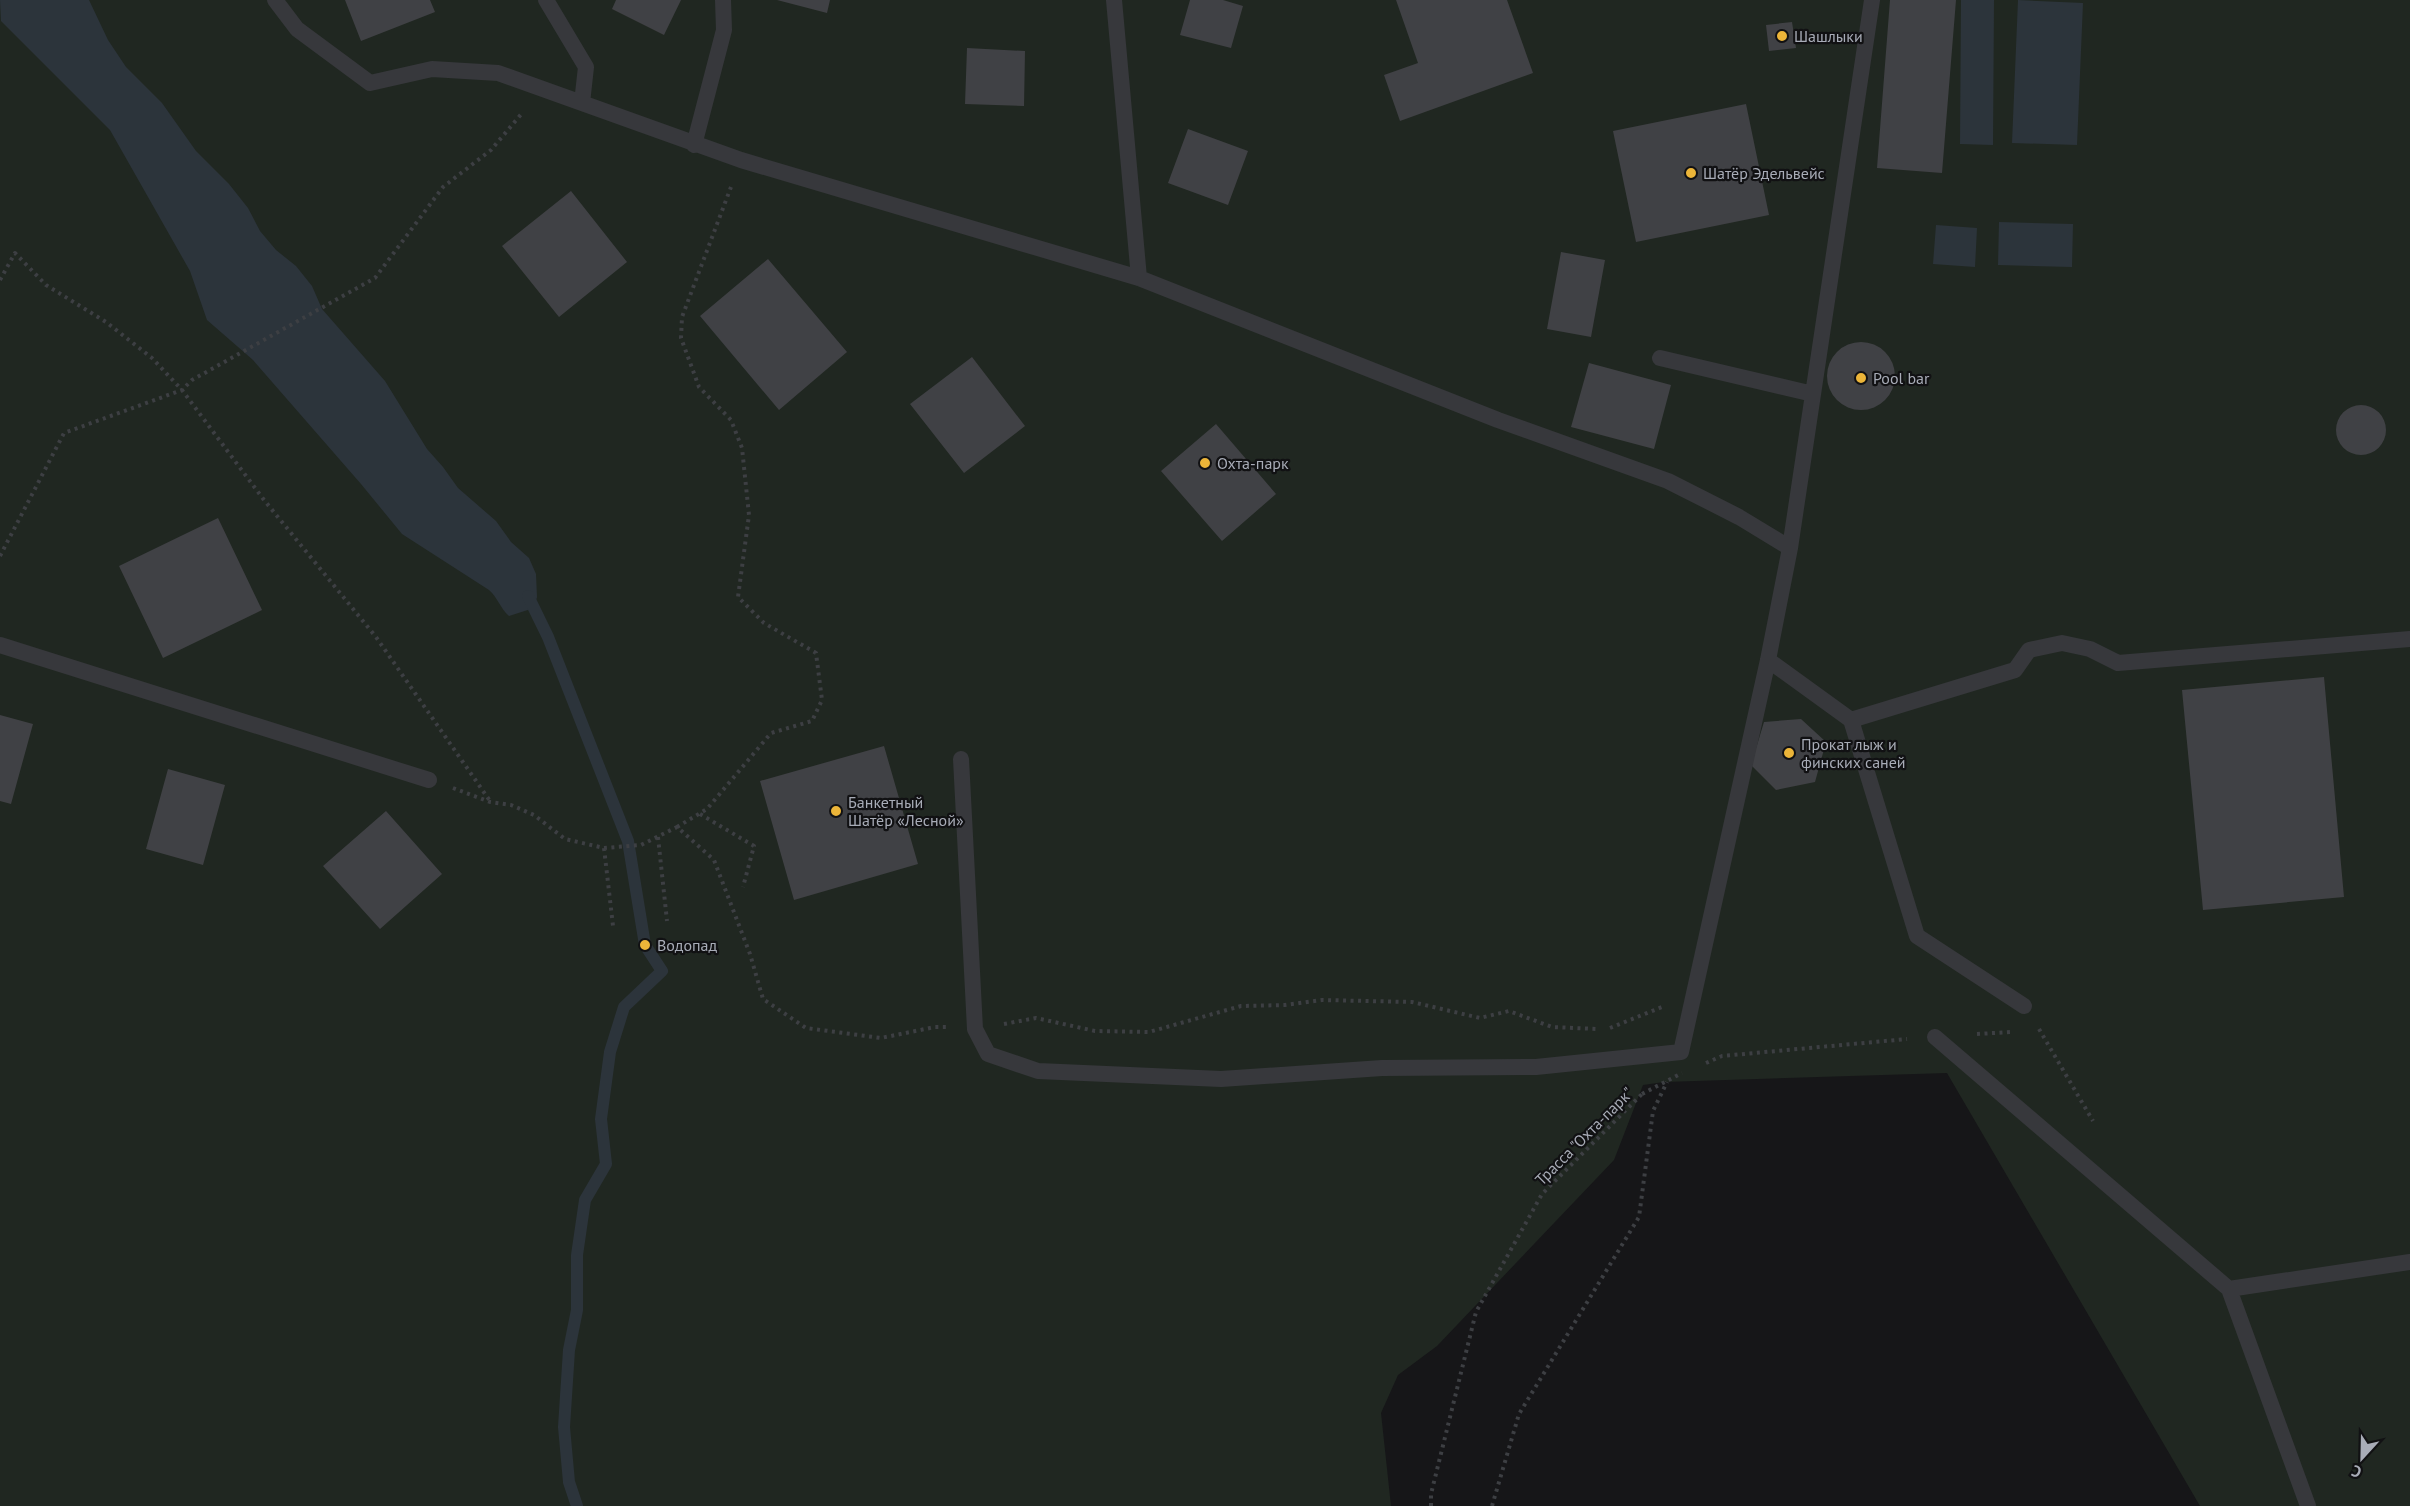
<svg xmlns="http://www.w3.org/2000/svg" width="2410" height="1506" font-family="'PT Sans',sans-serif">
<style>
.green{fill:#202721}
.water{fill:#2c343b}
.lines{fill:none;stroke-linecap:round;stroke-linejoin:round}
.stream{stroke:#2c343b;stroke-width:12}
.building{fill:#404145}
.path{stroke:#3d3f43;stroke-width:4;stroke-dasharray:3 4.5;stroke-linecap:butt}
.lane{stroke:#37383c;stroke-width:16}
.path-bridge{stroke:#3d3f43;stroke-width:4;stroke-dasharray:3 4.5;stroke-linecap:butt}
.poi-dot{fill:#ecb539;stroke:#111113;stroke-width:2}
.labels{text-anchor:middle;stroke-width:4.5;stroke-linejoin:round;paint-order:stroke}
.poi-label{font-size:16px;fill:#a8acb7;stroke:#111113;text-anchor:start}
.street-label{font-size:16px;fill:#a8acb7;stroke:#111113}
</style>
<rect width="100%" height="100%" fill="#161618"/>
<path class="green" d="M0,0H2410V1506H2200L1947,1073L1664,1082L1643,1085L1614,1160L1437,1346L1398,1375L1381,1413L1391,1506H0Z"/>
<path class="water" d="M0,0H89L108,40L126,67L162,103L196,151L229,184L248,208L260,231L276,250L296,266L312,286L322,309L385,381L427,449L443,467L458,488L496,521L511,542L529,558L536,574L537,597L534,608L509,616C500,608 498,598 489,590L402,534L361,484L253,360L207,320L190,271L110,130L1,21Z
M1961,0H1994L1993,145L1960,144Z
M2018,0L2083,3L2077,145L2012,143Z
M1999,222L2073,224L2072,267L1998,265Z
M1936,225L1977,228L1975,267L1933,264Z"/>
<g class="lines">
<path class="stream" d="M528,596L548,637L628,841L645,945L662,971L624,1007L610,1052L601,1119L606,1164L585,1200L577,1255V1310L569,1350L564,1427L569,1482L577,1506"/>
</g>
<path class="building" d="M345,0H430L435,12L361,41Z
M616,0H681L664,35L612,9Z
M777,0H830L827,13Z
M1190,0H1223L1243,6L1231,48L1180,35Z
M1396,0H1507L1533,73L1400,121L1384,75L1418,63Z
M1890,0H1956L1942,173L1877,168Z
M1792,22L1796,48L1769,51L1766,25Z
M967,48L1025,51L1024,106L965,104Z
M1746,104L1769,215L1636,242L1613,131Z
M1188,129L1248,151L1228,205L1168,183Z
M571,191L627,262L559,317L502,246Z
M1561,252L1605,260L1591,337L1547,329Z
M768,259L847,352L779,410L700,316Z
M1827 376a34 34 0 1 1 68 0a34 34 0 1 1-68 0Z
M972,357L1025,426L964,473L910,404Z
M1589,363L1671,385L1654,449L1571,427Z
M2336 430a25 25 0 1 1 50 0a25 25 0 1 1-50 0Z
M1216,424L1276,494L1222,541L1161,471Z
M218,518L262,610L163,658L119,566Z
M2324,677L2344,897L2203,910L2182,690Z
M0,715L33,724L11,804L0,801Z
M1801,719L1826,742L1815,782L1776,790L1751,765L1764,722Z
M884,746L918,864L794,900L760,781Z
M168,769L225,785L203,865L146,849Z
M386,811L442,874L380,929L323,866Z"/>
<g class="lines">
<path class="path" d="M0,280L15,253L46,285L106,322L152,358L182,390L264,500L376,637L490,801
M0,556L64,433L182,390L192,380L375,278L443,187L491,150L523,112
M453,788L490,802L511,805L534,815L565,839L604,848L641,845L677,827L714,860L750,954L763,999L806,1028L881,1038L935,1027H946
M700,814L754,846L743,887
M677,827L707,809L771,733L812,721L822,700L816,653L764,623L738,597L749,515L742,448L731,420L699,387L681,338L682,317L731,187
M658,837L667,921
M604,848L613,926
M1004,1024L1036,1018L1095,1031L1149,1032L1241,1006L1285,1005L1322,1000L1412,1002L1480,1018L1509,1011L1552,1027L1597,1029
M1610,1028L1662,1007
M2039,1029L2093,1121
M1977,1034L2011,1032
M1706,1063L1722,1056L1907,1039
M1431,1506V1494L1476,1312L1542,1194L1642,1094
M1492,1506L1519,1414L1639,1217L1653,1111L1667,1082"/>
<path class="lane" d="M275,0L297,29L370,83L432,69L498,73L741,160L1139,278L1498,420L1668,481L1739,517L1790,548
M546,0L586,67L582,103
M1114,0L1139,278
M694,145L724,30L723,0
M1660,358L1813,394
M0,645L429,780
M1768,660L1851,720L2015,670L2029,650L2062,643L2090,649L2118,663L2410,639
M1851,720L1917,936L2024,1006
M961,759L975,1029L988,1054L1038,1071L1221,1079L1382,1068L1536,1067L1681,1052L1768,660L1790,548L1872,0
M1935,1037L2229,1289L2308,1506
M2229,1289L2410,1262"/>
<path class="path-bridge" d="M1642,1094L1682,1073"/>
</g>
<g class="poi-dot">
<circle cx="1782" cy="36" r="6"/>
<circle cx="1691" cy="173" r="6"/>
<circle cx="1861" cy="378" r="6"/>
<circle cx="1205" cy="463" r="6"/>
<circle cx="1789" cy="753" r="6"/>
<circle cx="836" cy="811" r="6"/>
<circle cx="645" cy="945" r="6"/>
</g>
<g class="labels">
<g class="poi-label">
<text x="1794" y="42">Шашлыки</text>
<text x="1703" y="179">Шатёр Эдельвейс</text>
<text x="1873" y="384">Pool bar</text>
<text x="1217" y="469">Охта-парк</text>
<text x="1801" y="750">Прокат лыж и<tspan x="1801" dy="18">финских саней</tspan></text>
<text x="848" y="808">Банкетный<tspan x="848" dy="18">Шатёр «Лесной»</tspan></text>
<text x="657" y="951">Водопад</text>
</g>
<g class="street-label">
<text transform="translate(1584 1136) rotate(-45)" y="6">Трасса "Охта-парк"</text>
</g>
</g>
<g transform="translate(2362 1458) rotate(202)" stroke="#111113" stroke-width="4.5" paint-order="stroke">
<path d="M0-4.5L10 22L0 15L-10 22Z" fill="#a8acb7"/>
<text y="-9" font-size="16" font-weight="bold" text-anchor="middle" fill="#a8acb7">С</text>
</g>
</svg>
